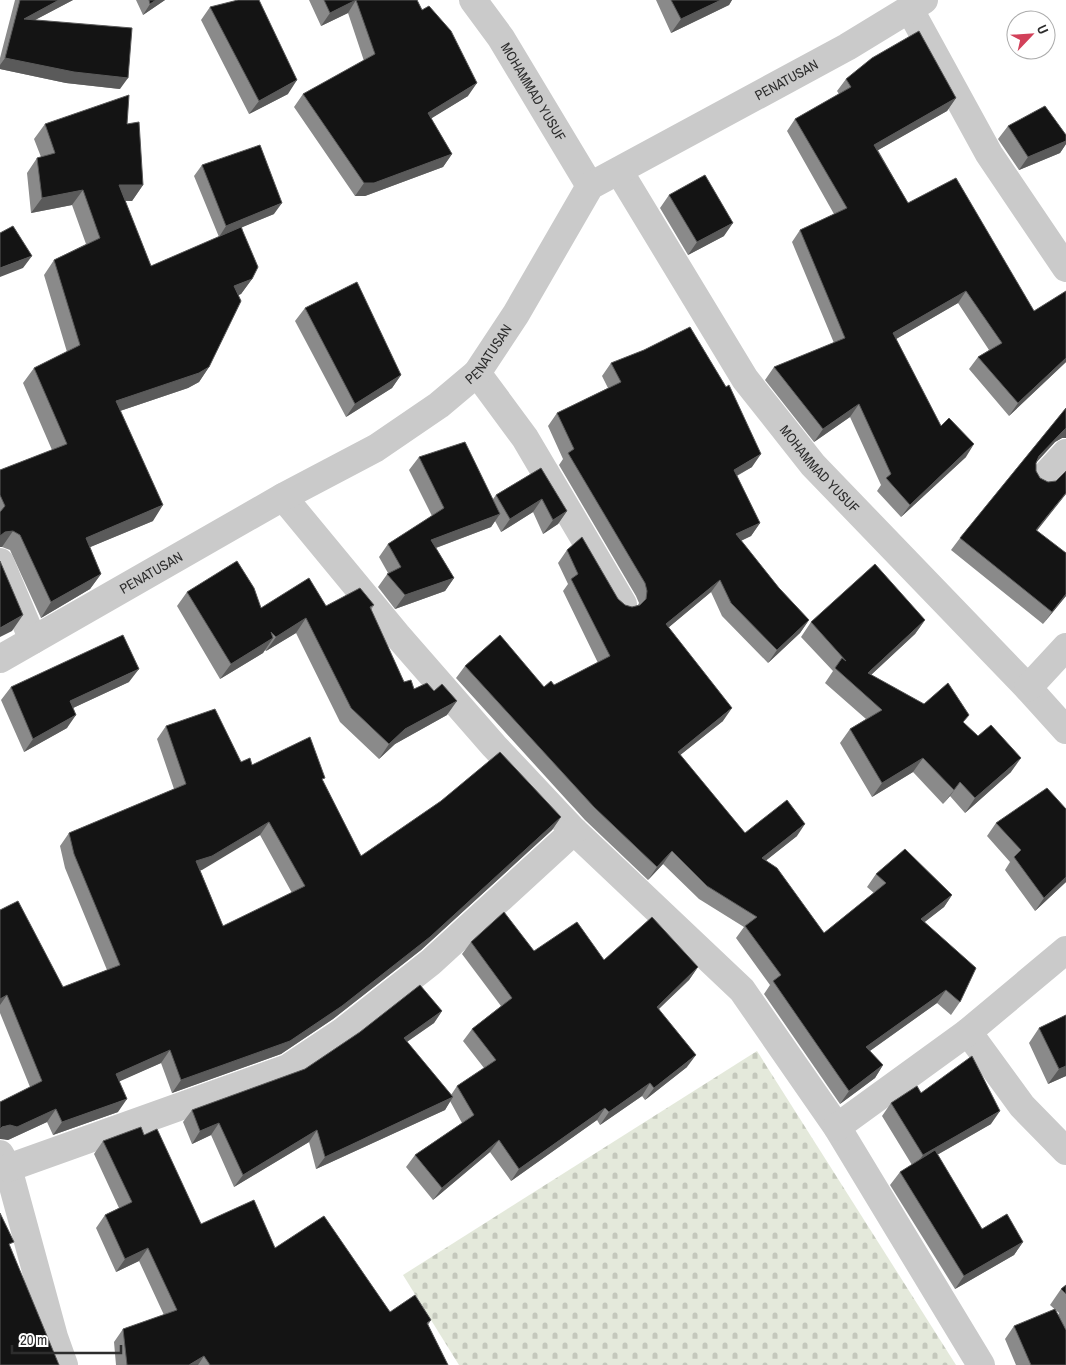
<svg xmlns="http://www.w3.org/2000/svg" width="1066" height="1365" font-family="'Archivo Narrow',sans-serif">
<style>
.cemetery{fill:url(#cemetery-stones)}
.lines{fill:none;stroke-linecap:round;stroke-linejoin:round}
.minor{stroke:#cacaca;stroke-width:28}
.wall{fill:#8a8a8a;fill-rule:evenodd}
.shaded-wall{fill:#5a5a5a}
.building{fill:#141414;stroke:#5a5a5a;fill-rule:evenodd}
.labels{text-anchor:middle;stroke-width:5;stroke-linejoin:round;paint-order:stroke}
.street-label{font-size:14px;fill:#2d2d2d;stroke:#fff}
</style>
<defs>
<pattern id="cemetery-stones" width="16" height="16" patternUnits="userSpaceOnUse" patternTransform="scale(1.25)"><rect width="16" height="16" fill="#e4e9db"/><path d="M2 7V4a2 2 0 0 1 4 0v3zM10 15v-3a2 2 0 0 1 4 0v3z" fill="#c4c8bc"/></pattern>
</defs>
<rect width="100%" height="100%" fill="#fff"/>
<path class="cemetery" d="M757,1051L956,1365H459L403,1275Z"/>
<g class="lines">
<g class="minor">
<path id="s1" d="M473,0L501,38L590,186"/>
<path d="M909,8L989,154L1066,268"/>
<path id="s2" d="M619,171L745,379L813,465L1028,688L1066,730"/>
<path d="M477,373L525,438L623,604"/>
<path d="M1042,479L1066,453"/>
<path d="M283,497L397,635L494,746L574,831L742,990L837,1127L981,1365"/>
<path d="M0,562L33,640"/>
<path id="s3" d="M0,659L283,497L376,448L439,405L477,373L516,314L590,186L847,47L924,0"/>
<path d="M1028,688L1066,647"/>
<path d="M968,1032L1022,1106L1066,1151"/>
<path d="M837,1127L968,1032L1066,950"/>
<path d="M0,1154L8,1168L54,1337L64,1365"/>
<path d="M8,1168L288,1068L342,1032L431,962L574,831"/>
</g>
</g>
<path class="wall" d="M15,0H73L35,20L120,89L66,83L0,69V58Z
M136,0H165L143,15Z
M309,0H417L422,10L468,96L431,118L452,154L443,167L365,196H355L294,107L303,94L364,61L348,13L321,26Z
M656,0H732L729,5L671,33Z
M210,7L288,94L249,114L201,20Z
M846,79L956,98L947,111L878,150L908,203L1034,311L1066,362L1009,416L969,369L978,357L989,350L958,303L896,339L941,426L966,457L901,517L877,491L881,485L850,417L814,442L765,380L774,367L834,343L792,242L800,230L834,214L787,131L795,119L839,94L837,91Z
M45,124H127L143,185L132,201H125L151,266L219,237L194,176L202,165L274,214L242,227L252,279L241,294L238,295L209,367L199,382L188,388L120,411L153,521L90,547L101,574L90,589L41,618L10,550L2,547H0V470L52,450L23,383L34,368L67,352L44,275L54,260L86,244L72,205L31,213L27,173L37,158L41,157L34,139Z
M1008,126L1066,135V144L1060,153L1019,170L998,139Z
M669,195L724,236L688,255L660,208Z
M305,308L401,375L392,388L346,417L295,321Z
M611,363L752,467L737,476L760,523L751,536L741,541L779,588L809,620L800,633L768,663L722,616L711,592L668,628L723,721L680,755L745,833L797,836L766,860L824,933L874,893L867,887L876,874L952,895L944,907L924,922L960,1002L951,1015L937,1003L870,1051L883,1065L875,1078L840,1104L764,994L770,985L736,938L744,927L699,899L663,864L648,880L585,820L456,678L465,666L544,687L554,685L598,663L563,591L568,584L558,563L567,550L625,605L632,607L638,605L639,603L636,596L559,465L563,459L548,426L557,413L608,388L602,376Z
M1066,408V438H1062L1055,442L1036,463L1037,530L1066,596L1043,624L951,550L960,538Z
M419,457L493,499L496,495L541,468L567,511L558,524L543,534L533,512L501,532L495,521L491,527L436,548L454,578L445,591L395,609L378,587L388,573L379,557L388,544L432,516L409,470Z
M187,592L261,608L374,605L371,610L404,682L414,689L447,715L395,744L379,759L340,722L296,633L266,651L265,650L263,653L220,679L177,606Z
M925,620L915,634L871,675L924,704L964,723L1011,772L965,813L950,796L943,804L913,772L872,797L840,743L850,729L866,719L825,683L833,671L801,637L811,622Z
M129,682L73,708L67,728L24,752L1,700L11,687Z
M166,726L241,762L252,765L323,781L361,856L561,817L552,830L421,950L333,1019L281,1054L172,1093L161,1063L119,1081L118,1112L53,1135L47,1122L8,1140L1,1138L30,1087L0,1013V910L63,987L107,970L65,868L60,846L69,833L174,789L157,739ZM260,835L292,893L223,926L200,870Z
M1066,809V882L1035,911L1005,870L1010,862L987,836L996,823Z
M471,942L604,960L698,967L689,980L659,1009L687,1067L645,1100L642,1096L600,1125L597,1120L511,1181L490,1152L433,1200L406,1167L415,1155L462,1123L450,1101L445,1110L316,1169L309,1142L234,1187L211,1135L192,1144L183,1122L192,1110L305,1069L442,1011L434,1023L407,1042L451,1095L457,1086L484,1068L463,1041L472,1029L501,1006L462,954Z
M1066,1015V1076L1048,1084L1029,1043L1039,1028Z
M921,1093L991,1124L937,1155L982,1229L1023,1242L1014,1255L955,1289L890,1185L900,1172L912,1165L882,1116L891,1103Z
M144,1135L201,1224L275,1248L390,1312L431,1320L428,1325L448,1365H116L114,1342L123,1329L164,1315L139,1261L116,1272L96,1228L105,1215L119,1208L94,1154L103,1141Z
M1066,1285V1329L1064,1327L1066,1365H1016L1005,1339L1014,1326L1058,1315L1059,1313L1050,1305L1061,1289Z"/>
<path class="shaded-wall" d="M59,0H73L16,30L24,19Z
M156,0H165L143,15L150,4Z
M356,0L348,13L321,26L330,13Z
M721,0H732L729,5L671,33L681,19Z
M5,58L128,78L120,89L66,83L0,69V65Z
M297,80L288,94L249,114L259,101Z
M477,83L468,96L419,126L428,113Z
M956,98L947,111L866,157L874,145Z
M1066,141V144L1060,153L1019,170L1028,157Z
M452,154L443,167L365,196H355L364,183Z
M119,185H143L132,201L108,200Z
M83,190L72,205L31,213L42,198Z
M282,203L274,214L219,237L226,226Z
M733,223L724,236L688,255L697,242Z
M32,256L23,268L0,277V268Z
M252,279L241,294L223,302L234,286Z
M966,291L958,303L884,346L893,333Z
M1066,358V362L1009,416L1018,403Z
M209,367L199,382L188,388L105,416L116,401Z
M401,375L392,388L346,417L355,404Z
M859,404L850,417L814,442L823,429Z
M1066,428V438H1062L1055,442L1031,468L1039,456L1064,430Z
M974,444L966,457L901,517L910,505Z
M761,454L752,467L725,482L734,470Z
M1066,493V494L1028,542L1036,530Z
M542,499L533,512L501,532L510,519Z
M163,505L153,521L76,553L86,538Z
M567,511L558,524L543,534L553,520Z
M500,514L491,527L422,553L431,540Z
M760,523L751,536L727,547L736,534Z
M13,531L2,547H0V536L5,532Z
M101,574L90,589L41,618L51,602Z
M454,578L445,591L395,609L405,595Z
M720,580L711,592L657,637L666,624Z
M1066,594V596L1043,624L1052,612Z
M23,615L12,631L0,637V628Z
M306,618L296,633L266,651L276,637Z
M809,620L800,633L768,663L777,650Z
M925,620L915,634L858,687L868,673Z
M273,638L263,653L220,679L231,664Z
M139,669L129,682L60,714L70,701Z
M457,701L447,715L395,744L379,759L389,744L405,729Z
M732,708L723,721L669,764L678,752Z
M76,715L67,728L24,752L33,739Z
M923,758L913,772L872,797L882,783Z
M1021,758L1011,772L965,813L975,798Z
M960,782L950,796L943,804L954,790Z
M561,817L552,830L421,950L333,1019L281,1054L172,1093L181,1080Z
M269,822L260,835L202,870L187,874L196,861Z
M805,824L797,836L754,870L762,858Z
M672,851L663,864L648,880L657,867Z
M1066,877V882L1035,911L1044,898Z
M952,895L944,907L912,932L921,919Z
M698,967L689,980L648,1019L657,1007Z
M946,990L937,1003L857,1060L866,1047Z
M7,995L0,1005V999Z
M442,1011L434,1023L395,1050L404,1038Z
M170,1050L161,1063L107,1087L116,1074Z
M696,1055L687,1067L645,1100L654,1088Z
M883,1065L875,1078L840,1104L849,1091Z
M1066,1066V1076L1048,1084L1059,1069Z
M650,1083L642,1096L600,1125L609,1112Z
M453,1097L445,1110L316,1169L325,1157Z
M127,1099L118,1112L53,1135L62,1122Z
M605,1108L597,1120L511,1181L519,1169Z
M56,1109L47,1122L8,1140L0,1139V1129L2,1127Z
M1000,1111L991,1124L914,1168L923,1155Z
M219,1123L211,1135L192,1144L200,1131Z
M317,1130L309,1142L234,1187L243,1175Z
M499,1140L490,1152L433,1200L442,1188Z
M1023,1242L1014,1255L955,1289L964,1276Z
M148,1248L139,1261L116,1272L125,1259Z
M204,1356L198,1365H189Z"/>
<path class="building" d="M20,0H59L24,19L132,28L128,78L74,72L5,58Z
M149,0H156L150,4Z
M238,0H259L297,80L259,101L210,7Z
M324,0H417L422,10L429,6L451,31L477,83L428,113L452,154L374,183H364L303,94L375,54L356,0L330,13Z
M671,0H721L681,19Z
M919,31L956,98L874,145L908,203L956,178L1034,311L1066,291V358L1018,403L978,357L1002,343L966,291L893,333L941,426L949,418L974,444L910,505L886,478L891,474L859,404L823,429L774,367L845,338L800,230L847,208L795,119L851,87L846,79L872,58Z
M129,95L127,124L139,122L143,185H119L151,266L241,227L258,267L252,279L234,286L241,301L209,367L199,373L116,401L163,505L86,538L101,574L51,602L20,535L13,531L5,532L0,536V512L5,506L0,495V470L67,444L34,368L80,345L54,260L100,238L83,190L42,198L37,158L55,153L45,124Z
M1045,106L1066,135V141L1028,157L1008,126Z
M260,145L282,203L226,226L202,165Z
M705,175L733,223L697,242L669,195Z
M13,226L32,256L0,268V233Z
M357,282L401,375L355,404L305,308Z
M690,327L726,387L729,385L761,454L734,470L760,523L736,534L779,588L809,620L777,650L731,603L720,580L666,624L732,708L678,752L745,833L787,800L805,824L762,858L777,868L824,933L886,883L876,874L905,849L952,895L921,919L976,968L960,1002L946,990L866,1047L883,1065L849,1091L773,981L781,975L745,926L757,917L707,886L672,851L657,867L594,807L465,666L500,635L544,687L551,681L554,685L610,656L571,579L578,574L567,550L582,537L618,599L625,605L632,607L640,605L646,599L647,591L645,583L568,453L574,449L557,413L621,382L611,363L644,350Z
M1066,408V428L1064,430L1039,456L1036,463V471L1040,478L1048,482L1056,481L1066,471V493L1036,530L1066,553V594L1052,612L960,538Z
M465,442L500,514L431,540L454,578L405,595L387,574L401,567L388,544L444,508L419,457Z
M541,468L567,511L553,520L542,499L510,519L496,495Z
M0,561L23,615L0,628Z
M237,561L254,588L261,608L309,578L326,606L360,588L374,605L370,607L404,682L411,680L414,689L427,683L434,691L442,684L457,701L405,729L389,744L351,708L306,618L276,637L271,632L273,638L231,664L187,592Z
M875,564L925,620L868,673L924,704L948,683L969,715L963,722L978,736L991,725L1021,758L975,798L960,782L954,790L923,758L882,783L850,729L882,710L835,668L842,658L846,661L811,622Z
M123,635L139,669L70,701L76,715L33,739L11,687Z
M215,709L241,762L250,758L252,765L310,737L325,778L322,779L361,856L441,801L500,752L561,817L430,937L342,1006L290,1041L181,1080L170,1050L116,1074L127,1099L62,1122L56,1109L17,1127L10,1125L2,1127L0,1129V1102L42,1081L7,995L0,999V910L18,901L63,987L120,965L74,854L69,833L186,784L166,726ZM269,822L305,886L223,926L196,861L212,856Z
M1047,788L1066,809V877L1044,898L1014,857L1021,850L996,823Z
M504,912L534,951L577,922L604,960L652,917L698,967L657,1007L696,1055L654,1088L650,1083L609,1112L605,1108L519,1169L499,1140L442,1188L415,1155L474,1115L457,1086L496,1060L472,1029L512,998L471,942Z
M420,985L442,1011L404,1038L453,1097L325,1157L317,1130L243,1175L219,1123L200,1131L192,1110L305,1069L360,1032Z
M1066,1015V1066L1059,1069L1039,1028Z
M972,1056L1000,1111L923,1155L891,1103L917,1086L921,1093Z
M141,1127L144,1135L157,1129L201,1224L254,1200L275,1248L324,1216L390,1312L415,1295L431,1320L427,1323L448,1365H210L204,1356L189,1365H127L123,1329L177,1310L148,1248L125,1259L105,1215L132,1202L103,1141Z
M935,1150L982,1229L1007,1214L1023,1242L964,1276L900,1172Z
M0,1213L14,1242L9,1244L59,1365H0Z
M1066,1285V1294L1061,1289Z
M1055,1309L1066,1330V1365H1031L1014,1326Z"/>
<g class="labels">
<g class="street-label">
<text dy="5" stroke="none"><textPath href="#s3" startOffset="999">PENATUSAN</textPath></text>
<text dy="5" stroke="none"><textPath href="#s1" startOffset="110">MOHAMMAD YUSUF</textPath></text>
<text dy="5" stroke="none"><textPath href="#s3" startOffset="579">PENATUSAN</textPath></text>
<text dy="5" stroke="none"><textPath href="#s2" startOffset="360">MOHAMMAD YUSUF</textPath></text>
<text dy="5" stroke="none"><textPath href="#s3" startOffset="174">PENATUSAN</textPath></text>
</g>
</g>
<g transform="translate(1031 35) rotate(65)"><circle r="24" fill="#ffffff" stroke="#ababab"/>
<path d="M0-4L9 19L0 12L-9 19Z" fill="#d2415a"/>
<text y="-8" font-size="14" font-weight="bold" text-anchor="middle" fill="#2d2d2d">U</text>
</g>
<path d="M12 1345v8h109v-8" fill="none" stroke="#2d2d2d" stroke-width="2.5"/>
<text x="20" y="1345" font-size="15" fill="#2d2d2d" stroke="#ffffff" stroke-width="4" paint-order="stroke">20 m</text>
</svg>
